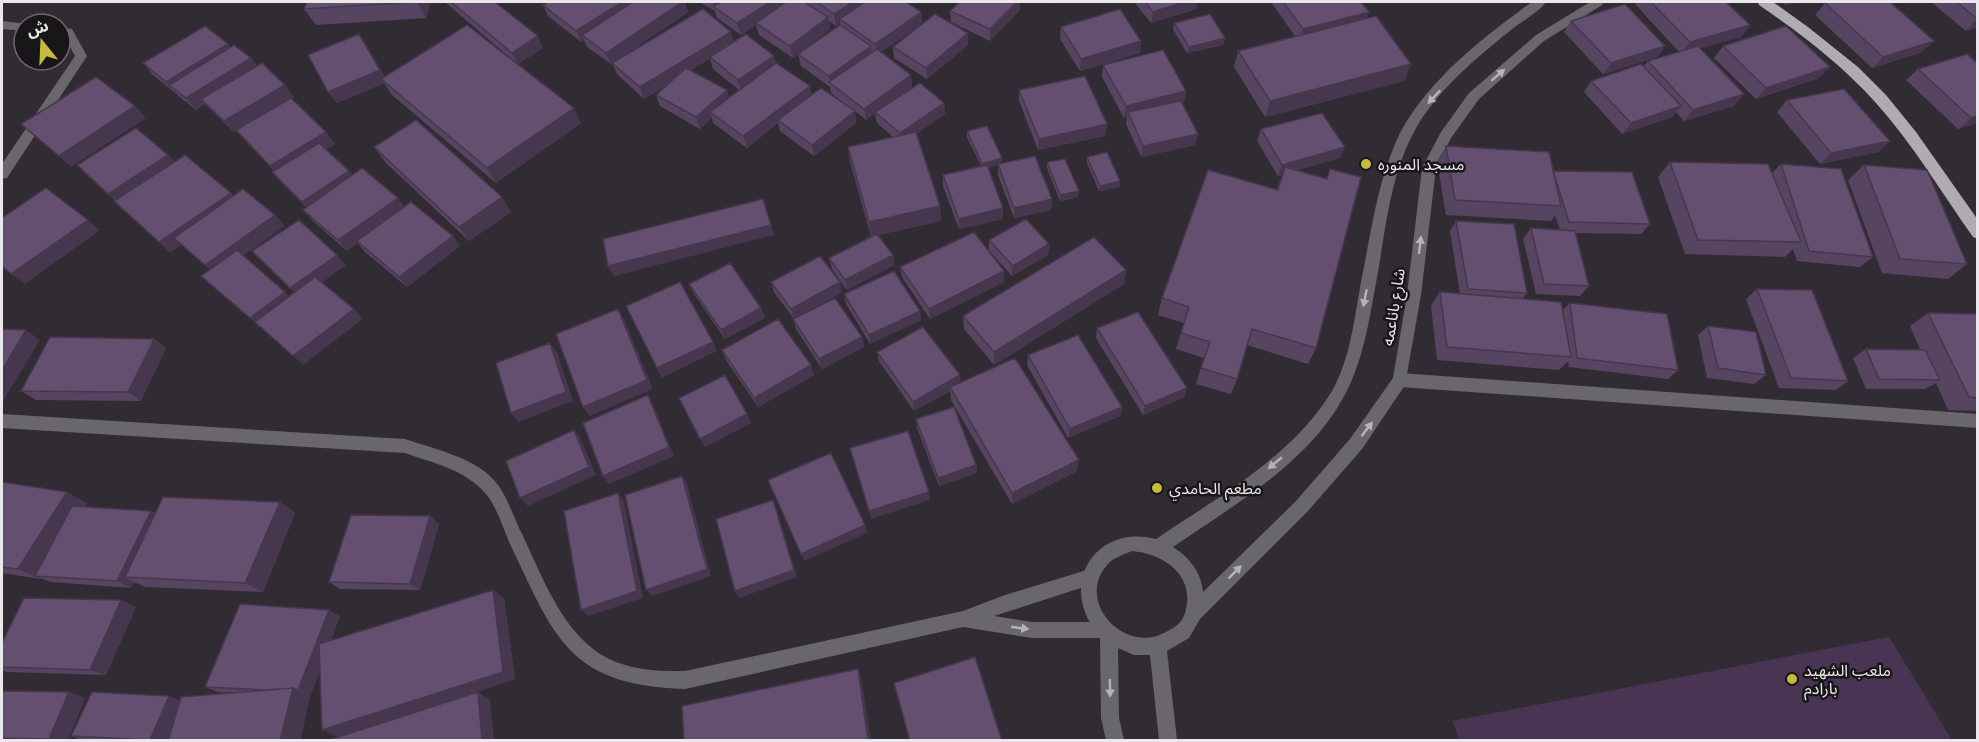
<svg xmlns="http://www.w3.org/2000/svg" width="1979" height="742" font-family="Overpass,'Noto Sans Arabic',sans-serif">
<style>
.green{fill:#493453}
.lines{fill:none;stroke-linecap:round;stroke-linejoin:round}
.minor{fill:#69676b;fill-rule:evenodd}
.tertiary{fill:#69676b;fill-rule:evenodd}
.trunk{fill:#b0aab2;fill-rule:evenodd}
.wall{fill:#574460;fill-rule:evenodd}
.shaded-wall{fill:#47374e}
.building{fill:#654f70;stroke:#47374e;stroke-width:1.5}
.oneway{fill:#b7b4b8}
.poi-dot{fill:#c6bc3c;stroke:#181619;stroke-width:2}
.labels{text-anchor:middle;stroke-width:5;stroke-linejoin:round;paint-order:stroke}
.poi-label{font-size:16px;fill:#ebe8ec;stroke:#181619;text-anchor:start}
.street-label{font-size:16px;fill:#ebe8ec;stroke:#181619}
</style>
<rect width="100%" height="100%" fill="#312c33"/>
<path class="green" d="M1889,637L1952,740H1460L1452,721Z"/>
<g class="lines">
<path class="minor" d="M2,21L28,24H24V31L2,29Z
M60,27L72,29L87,56L7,178L2,179V164L75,56L64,36L60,35Z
M1400,373L1978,414V428L1400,387L1395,385L1392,380L1395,375Z
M2,414L405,439C434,449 479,458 498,485C507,497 513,515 520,530C544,578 565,646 622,664C642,671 664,671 685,671L963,611L1005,595L1090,569L1096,571L1098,577L1096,583L994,616L1032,622H1103L1109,624L1112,630L1109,636L1103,638H1032L963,627L685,689C568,685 555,638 510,544C503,528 497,507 486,494C466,470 433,463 405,453L2,428Z"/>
<path class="tertiary" d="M1532,2H1546C1538,13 1522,21 1511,30C1476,58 1435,92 1414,132C1391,174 1386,226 1378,272C1371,309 1366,348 1351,382C1318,458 1238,502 1173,547C1190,558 1201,572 1203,592L1296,501L1350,439L1393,378L1407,295L1422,168L1441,132L1469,93L1536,35L1590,2H1604L1602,5L1544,41L1479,99L1451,138L1436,168L1421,295L1405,385L1362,449L1308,511L1200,619L1189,638L1167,651L1177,740H1159L1150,655H1134L1118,648L1119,718L1124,740H1106L1101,718L1100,636C1056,587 1094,523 1156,539C1218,497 1292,457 1332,391C1351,358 1355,313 1362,277C1371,232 1377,186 1395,144C1419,87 1483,37 1532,2ZM1132,551C1165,554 1196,576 1185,613C1182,623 1175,627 1166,632C1124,656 1074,600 1108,564C1113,558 1125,554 1132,551Z"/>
<path class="trunk" d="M1758,2H1773L1808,27L1858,67L1886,95L1916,132L1978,220V239L1973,237C1941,192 1913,144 1876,103C1842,65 1801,34 1759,5Z"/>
</g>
<path class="wall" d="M307,2H430L426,18L316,25L304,9Z
M445,2H495L543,48L518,64L581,123L496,183L392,95L384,83L337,103L328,92L359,34L385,77L515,62Z
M548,2H685L688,12L623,56L733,42L776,63L812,94L853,110L831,93L830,87L801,66L798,54L841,25L840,23L836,26L829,21L830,29L793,58L759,35L756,25L741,35L717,18L715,11L699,2H783V3L807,4L806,2H906L921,12L922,24L881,52L911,75L912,87L895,99L944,103L945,114L916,134L940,206L941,221L878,235L893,255L894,265L847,290L832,269L829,258L871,236L850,162L848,147L893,137L877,123L875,113L866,120L855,111L856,123L814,156L780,131L778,123L747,148L713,123L712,118L700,129L660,106L656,95L667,85L644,99L617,74L612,63L611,64L587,47L584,40L581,42L548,16L543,5ZM710,58L713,69L739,90L729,98L727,90L691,70Z
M960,2H1020V10L990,41L951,22L950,11Z
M1134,2H1197L1196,9L1151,23Z
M1271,2H1361L1369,12L1366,18L1411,64L1404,81L1265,117L1234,67L1238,51L1295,36Z
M1637,2H1726L1750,25L1741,37L1700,48L1734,106L1684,121L1676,112L1672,117L1622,134L1584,92L1591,81L1643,67L1648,61L1679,52L1635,4Z
M1782,2H1800L1786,5Z
M1931,2H1977V27L1966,31Z
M1825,3L1922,52L1872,68L1815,15Z
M1571,21L1665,46L1657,57L1603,74L1564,32Z
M1174,23L1225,38L1223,45L1187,53L1173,29Z
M1061,27L1141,41L1140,53L1080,71L1060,39Z
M968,33V45L927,79L894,58L893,47Z
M228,44L230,47L251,58L257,66L294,97L291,98L326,132L335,144L325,149L353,175L404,207L460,246L407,287L365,252L358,243L347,251L312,220L303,210L306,207L282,183L272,172L274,171L237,131L234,132L205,104L196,110L153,75L143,63Z
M1723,46L1819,78L1756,99L1714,58Z
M1977,63V123L1958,129L1906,80L1918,69Z
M1103,65L1186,91L1184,102L1182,103L1198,134L1195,145L1141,157L1126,124L1127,117L1124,118L1102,77Z
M1019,90L1107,124L1105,136L1038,150L1019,101Z
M1787,100L1890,141L1878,152L1820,164L1777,112Z
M1261,129L1340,158L1297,170L1327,178L1330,169L1316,348L1308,364L1247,345L1237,379L1231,394L1196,384L1204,358L1176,349L1184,323L1158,315L1162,298L1277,190L1282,175L1278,176L1257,141Z
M967,131L1002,163L1052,199L1051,210L1014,218L998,175V165L988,168L1003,219L959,229L943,186V175L981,166L967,137Z
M1446,146L1553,171L1650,224L1641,234L1575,233L1589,286L1580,296L1536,294L1523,239L1531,228L1560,230L1555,215L1551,221L1446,215L1437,161Z
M374,147L511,212L469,241L385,162Z
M1087,157L1120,181V187L1099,191L1087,163Z
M1047,162L1079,191L1078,197L1060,201L1047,168Z
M1670,162L1772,173L1781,164L1873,257L1860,267L1797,261L1793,249L1785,257L1685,254L1658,177Z
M1864,165L1967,264L1948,279L1882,273L1848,180Z
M1456,221L1527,293L1522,299L1562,311L1570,303L1678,370L1668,379L1569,367L1568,361L1559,370L1437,360L1431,306L1440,292L1460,294L1450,231Z
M989,240L1049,244L1048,255L1012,276L989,250Z
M900,267L1004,282L930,319L902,277Z
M1126,270L1124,284L994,365L964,329L963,316Z
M771,282L842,292L794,319L774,292Z
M689,284L765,318L725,339L694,294Z
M1757,289L1848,381L1836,390L1779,388L1746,299Z
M844,294L920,311L921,320L870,344L846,304Z
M1928,313L1977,314V411L1948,410L1936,383L1925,389H1866L1853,358L1866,349H1920L1910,326Z
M793,319L862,337L864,347L822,369L796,329Z
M1708,326L1766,375L1754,384L1707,378L1698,335Z
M1097,328L1187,388L1184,397L1143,415L1096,338Z
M154,339L166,348L141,401L36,400L21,391Z
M722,350L814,375L758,407L726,360Z
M877,352L961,383L1077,471L1012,504L951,400L950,391L914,411L879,361Z
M1028,355L1122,407L1120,416L1068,438L1027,365Z
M916,419L976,465L977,473L939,486L917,428Z
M2,482L87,503L85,507L151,511L155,513L280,502L295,513L263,592L145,587L134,582L131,588L51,582L40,578V579L2,573Z
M430,516L439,524L420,590L340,589L329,582Z
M493,590L504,599L515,679L379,724L490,700L338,737L320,671L310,696L300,741H86L71,736L180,700L234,693L218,692L205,687L340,616L331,640Z
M121,600L136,607L106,675L7,672L2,670V643Z
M2,691L69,692L85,698L67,741H2Z"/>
<path class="shaded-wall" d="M417,2H430L426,18Z
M622,2H645L582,35L584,40L581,42L576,31Z
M682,2H685L688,12L611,64L606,53Z
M713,2H729L714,7Z
M770,2H783L784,6L741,35L737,23Z
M853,2H873L840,19V23L836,26L834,14Z
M1017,2H1020V10L990,41V29Z
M1048,2H1059L1048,4Z
M1184,2H1197L1196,9L1151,23L1153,12Z
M1789,2H1800L1786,5Z
M921,12L922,24L876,55L875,44Z
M1369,12L1364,24L1299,41L1303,29Z
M828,17L830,29L793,58L790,46Z
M1977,19V27L1966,31Z
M1750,25L1741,37L1681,54L1690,42Z
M731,32L734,44L644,99L640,87Z
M968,33V45L927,79L926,68Z
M359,34L388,81L381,79L384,83L337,103L328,92Z
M538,36L543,48L518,64L512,53Z
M1225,38L1223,45L1187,53L1189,47Z
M1141,41L1140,53L1080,71L1081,59Z
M1934,41L1922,52L1872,68L1883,57Z
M228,44L238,56L169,85L177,94L166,82Z
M871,46L872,58L830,82L829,76Z
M1665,46L1657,57L1603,74L1611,63Z
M774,56L777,68L741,91L738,80Z
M251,58L260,70L201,99L205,104L196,110L186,98Z
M1411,64L1404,81L1265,117L1270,101Z
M1830,67L1819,78L1756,99L1766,88Z
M911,75L912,87L866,120L864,109Z
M285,85L294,97L234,132L224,121Z
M810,86L812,97L778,120V123L747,148L743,136Z
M727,90L730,101L710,112L712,118L700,129L696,117Z
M1186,91L1184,102L1130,116L1128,112L1127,117L1124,118L1126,106Z
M1744,94L1734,106L1684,121L1693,110Z
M944,103L945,114L901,144L900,133Z
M135,106L146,118L71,167L59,156Z
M1681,106L1672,117L1622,134L1631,123Z
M574,108L581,123L496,183L487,168Z
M855,111L856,123L814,156L812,145Z
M1977,116V123L1958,129L1971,118Z
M1107,124L1105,136L1038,150L1039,139Z
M326,132L335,144L280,177L270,166Z
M1198,134L1195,145L1141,157L1143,146Z
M1890,141L1878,152L1820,164L1831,153Z
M1345,147L1340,158L1283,174L1285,167L1282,175L1278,176L1282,165Z
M168,155L179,166L119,205L108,194Z
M1002,158V164L982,170V164Z
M349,171L358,182L312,213L302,202Z
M1120,181V187L1099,191L1100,186Z
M1079,191L1078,197L1060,201V195Z
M231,193L241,204L170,253L159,242Z
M502,197L511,212L469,241L459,227Z
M398,198L406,209L347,251L338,240Z
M1052,199L1051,210L1014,218V208Z
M940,206L941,221L871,236L869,222Z
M1003,208V219L959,229V219Z
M275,215L285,226L216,275L205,265Z
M88,220L100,230L25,284L11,274Z
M771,225L774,235L614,276L608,266Z
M453,236L460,246L407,287L399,277Z
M1049,244L1048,255L1012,276L1013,266Z
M337,255L346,265L300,298L290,288Z
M893,255L894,265L847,290L845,280Z
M1126,270L1124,284L994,365V352Z
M1004,271V282L930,319L929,309Z
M840,282L842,292L794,319L791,309Z
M285,292L295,302L260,328L250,318Z
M761,308L765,318L725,339L721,330Z
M354,309L363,319L303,365L293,356Z
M618,309L624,319L653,389L590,416L583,407Z
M920,311L921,320L870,344L869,335Z
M26,330L40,340L3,401L2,400V370Z
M862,337L864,347L822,369L819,359Z
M154,339L166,348L141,401L128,392Z
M713,342L717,351L662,378L657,368Z
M550,343L557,352L573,401L518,422L511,413Z
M811,365L814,375L758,407L754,398Z
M960,375L961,385L950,387V391L914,411L913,402Z
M1187,388L1184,397L1143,415L1145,406Z
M648,395L653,404L674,456L609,484L603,476Z
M1122,407L1120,416L1068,438L1070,429Z
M747,414L751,423L705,447L700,439Z
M574,430L581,439L596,475L528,506L520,498Z
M1079,460L1077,471L1012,504V493Z
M976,465L977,473L939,486L938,478Z
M682,476L687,484L711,576L652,596L646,590Z
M67,492L87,503L42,576H35L40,578V579L18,569Z
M929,492L930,500L871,519L869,511Z
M618,493L624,501L643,598L588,616L581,610Z
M773,500L776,508L797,577L739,598L735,591Z
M280,502L295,513L263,592L245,583Z
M151,511L165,519L125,577L134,582L131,588L117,581Z
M430,516L439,524L420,590L410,584Z
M865,525L867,533L804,561L801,554Z
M493,590L504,599L515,679L338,737L322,730Z
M121,600L136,607L106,675L90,670Z
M329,610L340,616L310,696L298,690Z
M858,669L861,677L871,741H868Z
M293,688L310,696L300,741H280Z
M69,692L85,698L67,741H55L49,739Z
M478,692L490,700L494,741H482Z
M169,696L183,701L167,741L150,740Z"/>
<path class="building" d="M307,2H415L304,9Z
M451,2H495L538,36L512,53Z
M548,2H622L576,31L543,5Z
M633,2H682L606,53L582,35Z
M721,2H770L737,23L713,6Z
M786,2H804L828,17L790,46L756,23Z
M817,2H853L834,14Z
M865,2H906L921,12L875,44L840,19Z
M960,2H1017L990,29L950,11Z
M1145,2H1184L1153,12Z
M1283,2H1361L1369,12L1303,29Z
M1651,2H1726L1750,25L1690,42Z
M1830,2H1890L1934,41L1883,57L1825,3Z
M1957,2H1977V19Z
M1625,4L1665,46L1611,63L1571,21Z
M703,9L731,32L640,87L612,63Z
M1120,9L1141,41L1081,59L1061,27Z
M935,14L968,33L926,68L893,47Z
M1210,14L1225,38L1189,47L1174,23Z
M1376,16L1411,64L1270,101L1238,51Z
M467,25L574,108L487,168L381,79Z
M840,25L871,46L829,76L798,54Z
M205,26L228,44L166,82L143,63Z
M1786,26L1830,67L1766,88L1723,46Z
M359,34L380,70L328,92L308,55Z
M746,34L774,56L738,80L710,57Z
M234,45L251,58L186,98L169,85Z
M1698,46L1744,94L1693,110L1648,61Z
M877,49L911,75L864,109L829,82Z
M1163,50L1186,91L1126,106L1103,65Z
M1967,54L1977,63V116L1971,118L1918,69Z
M262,63L285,85L224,121L201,99Z
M776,63L810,86L743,136L710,112Z
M1641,64L1681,106L1631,123L1591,81Z
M686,68L727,90L696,117L656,95Z
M1085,76L1107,124L1039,139L1019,90Z
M96,77L135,106L59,156L21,124Z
M920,83L944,103L900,133L875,112Z
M821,88L855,111L812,145L778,120Z
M1844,89L1890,141L1831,153L1787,100Z
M291,98L326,132L270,166L236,130Z
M1181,101L1198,134L1143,146L1128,112Z
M1322,113L1345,147L1282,165L1261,129Z
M416,120L502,197L459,227L374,147Z
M987,126L1002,158L982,164L967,131Z
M136,128L168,155L108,194L77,165Z
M916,132L940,206L869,222L848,147Z
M319,143L349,171L302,202L272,172Z
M1446,146L1549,152L1561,206L1455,200Z
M1107,152L1120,181L1100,186L1087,157Z
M185,155L231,193L159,242L114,201Z
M1035,156L1052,199L1014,208L998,164Z
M1065,159L1079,191L1060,195L1047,162Z
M1670,162L1768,164L1801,242L1698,240Z
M1781,164L1841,169L1873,257L1809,251Z
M987,165L1003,208L959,219L943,175Z
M1864,165L1927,170L1967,264L1900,259Z
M1285,167L1327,179L1330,169L1361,177L1316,348L1252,329L1237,379L1201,368L1210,342L1181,333L1189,307L1162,298L1208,170L1278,190Z
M362,168L398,198L338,240L303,210Z
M1553,171L1632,172L1650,224L1569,222Z
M46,188L88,220L11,274L2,266V218Z
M243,189L275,215L205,265L174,238Z
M763,199L771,225L608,266L603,239Z
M411,202L453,236L399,277L357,241Z
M1026,219L1049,244L1013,266L989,240Z
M299,220L337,255L290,288L252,251Z
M1456,221L1514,224L1527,293L1468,289Z
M1531,228L1575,231L1589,286L1544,284Z
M974,232L1004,271L929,309L900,267Z
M877,234L893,255L845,280L829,258Z
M1094,237L1126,270L994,352L963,316Z
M237,250L285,292L250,318L201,276Z
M820,256L840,282L791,309L771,282Z
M730,263L761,308L721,330L689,284Z
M894,271L920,311L869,335L844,294Z
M315,277L354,309L293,356L255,322Z
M680,282L713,342L657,368L626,306Z
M1757,289L1812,290L1848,381L1791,378Z
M1440,292L1561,302L1571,357L1447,347Z
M835,298L862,337L819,359L793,319Z
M1570,303L1667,314L1678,370L1577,358Z
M618,309L647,380L583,407L556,334Z
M1138,312L1187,388L1145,406L1097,328Z
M1928,313L1977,314V398L1969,397Z
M778,319L811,365L754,398L722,350Z
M1708,326L1756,332L1766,375L1718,368Z
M923,327L960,375L913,402L877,352Z
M2,329L26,330L2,370Z
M1078,335L1122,407L1070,429L1028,355Z
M50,337L154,339L128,392L21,391Z
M550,343L566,392L511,413L496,363Z
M1866,349L1925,350L1940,380L1879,379Z
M1015,358L1079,460L1012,493L950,387Z
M725,375L747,414L700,439L679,398Z
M648,395L669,447L603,476L583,423Z
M954,407L976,465L938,478L916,419Z
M574,430L589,467L520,498L506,461Z
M908,431L929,492L869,511L850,448Z
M831,453L865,525L801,554L768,480Z
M682,476L707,569L646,590L625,495Z
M2,482L67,492L18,569L2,567Z
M618,493L637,591L581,610L564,511Z
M163,497L280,502L245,583L125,577Z
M773,500L794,570L735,591L716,519Z
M72,506L151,511L117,581L35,576Z
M351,515L430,516L410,584L329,582Z
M493,590L503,672L322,730L319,644Z
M24,598L121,600L90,670L2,667V643Z
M240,604L329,610L298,690L293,688L265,690L205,687Z
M975,657L1002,741H910L894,683Z
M858,669L868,741H684L682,706Z
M293,688L280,741H168L181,697Z
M2,691L69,692L49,739L2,738Z
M92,692L169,696L150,740L71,736Z
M478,692L482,741H326Z"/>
<defs><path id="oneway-solid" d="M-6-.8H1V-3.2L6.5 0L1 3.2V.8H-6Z" transform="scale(1.5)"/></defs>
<g class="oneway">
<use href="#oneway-solid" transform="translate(1498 75) rotate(-41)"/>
<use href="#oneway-solid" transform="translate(1434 97) rotate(133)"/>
<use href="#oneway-solid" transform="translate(1420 245) rotate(-83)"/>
<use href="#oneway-solid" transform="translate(1365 298) rotate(101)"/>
<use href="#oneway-solid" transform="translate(1367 429) rotate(-53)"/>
<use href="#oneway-solid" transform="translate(1275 463) rotate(140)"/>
<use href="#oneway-solid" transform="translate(1235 572) rotate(-45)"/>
<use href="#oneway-solid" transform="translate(1020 628) rotate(8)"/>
<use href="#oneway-solid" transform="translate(1110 688) rotate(89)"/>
</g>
<g class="poi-dot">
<circle cx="1366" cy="164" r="6"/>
<circle cx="1157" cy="488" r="6"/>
<circle cx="1792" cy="679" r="6"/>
</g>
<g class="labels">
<g class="poi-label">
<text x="1378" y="170">مسجد المنوره</text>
<text x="1169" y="494">مطعم الحامدي</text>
<text x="1804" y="676">ملعب الشهيد<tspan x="1804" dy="18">بارادم</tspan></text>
</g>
<g class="street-label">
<text transform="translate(1393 307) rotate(-81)" y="6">شارع باناعمه</text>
</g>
</g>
<rect width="1979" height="742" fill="none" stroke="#ebe8ec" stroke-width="6"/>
<g transform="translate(42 42) rotate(342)"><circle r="28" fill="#181619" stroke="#6c6a6d" stroke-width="1.5"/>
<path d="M0-4.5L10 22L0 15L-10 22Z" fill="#c6bc3c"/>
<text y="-9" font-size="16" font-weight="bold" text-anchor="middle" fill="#ebe8ec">ش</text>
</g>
</svg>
